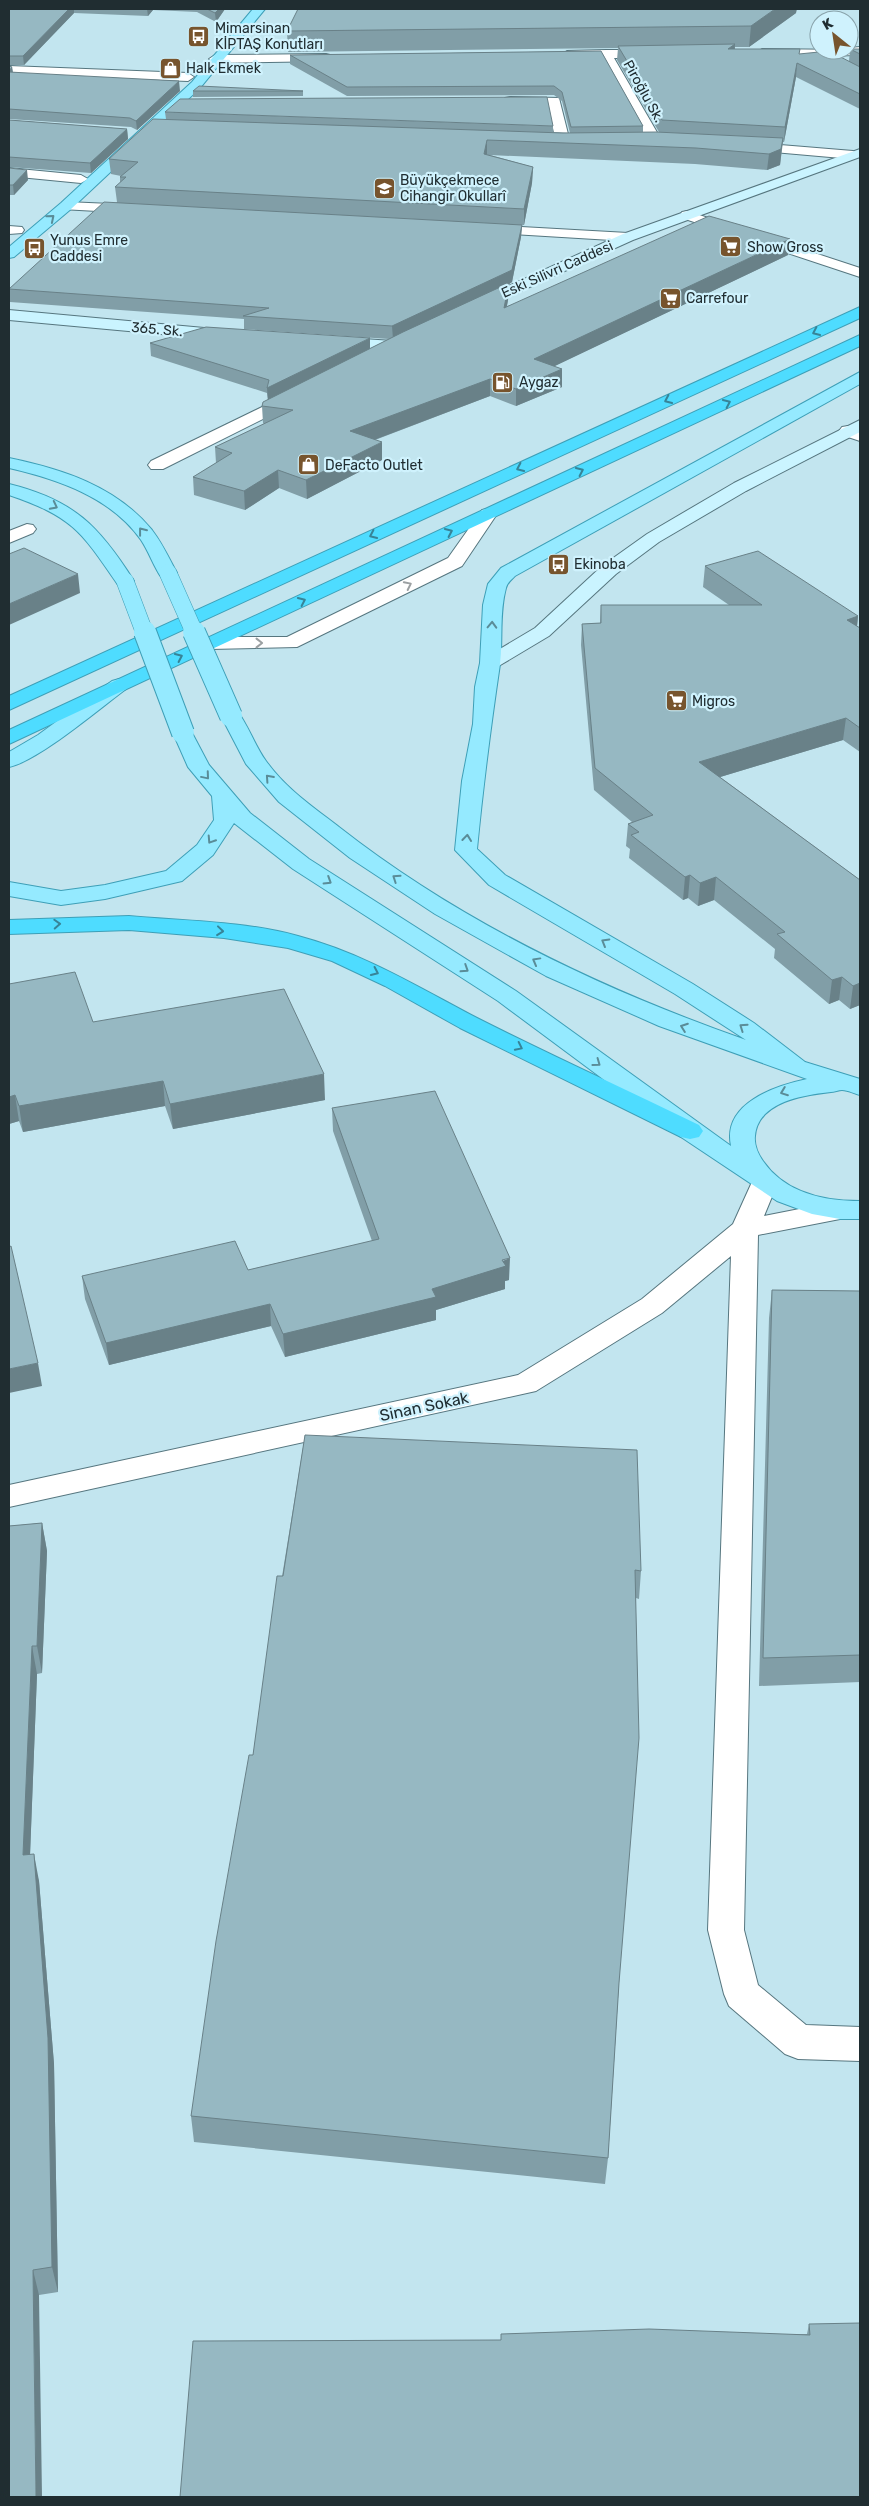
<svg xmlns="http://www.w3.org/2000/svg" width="869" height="2506" font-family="Rubik,sans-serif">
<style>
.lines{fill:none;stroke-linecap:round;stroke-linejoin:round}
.street-casing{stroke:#56767f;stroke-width:2}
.secondary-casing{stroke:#56767f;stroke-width:2}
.primary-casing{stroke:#3e9fb7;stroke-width:2}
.highway-casing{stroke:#3e9fb7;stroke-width:2}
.street{fill:#fff;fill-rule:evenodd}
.secondary{fill:#caf4ff;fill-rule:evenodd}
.primary{fill:#95eaff;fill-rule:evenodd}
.highway{fill:#4edcff;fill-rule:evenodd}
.primary-bridge-far1-casing{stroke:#3e9fb7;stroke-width:18;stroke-linecap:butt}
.primary-bridge-casing{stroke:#3e9fb7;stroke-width:24;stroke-linecap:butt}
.primary-bridge-far1{stroke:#95eaff;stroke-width:17}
.primary-bridge{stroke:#95eaff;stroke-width:22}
.wall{fill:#819ea7}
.shaded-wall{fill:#698188}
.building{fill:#96b8c2;stroke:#698188}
.oneway{stroke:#5a8c98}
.oneway2{stroke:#378498}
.oneway3{stroke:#9ba0a2}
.labels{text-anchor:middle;stroke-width:4.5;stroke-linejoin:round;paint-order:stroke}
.far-poi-label{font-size:14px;fill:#202d31;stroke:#cff2fd;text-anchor:start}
.far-street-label{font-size:14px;fill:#202d31;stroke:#cff2fd}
.street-label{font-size:16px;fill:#202d31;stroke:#cff2fd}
</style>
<rect width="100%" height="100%" fill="#c2e5ef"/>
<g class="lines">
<defs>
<path id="street" d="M860,47V55L762,57L756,53L762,49L849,50V48Z
M606,50H654L660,54L654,58H614L662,141L660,144H650L648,141L602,58L567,59L561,55L567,51Z
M326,54L330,55L332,58L330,61L215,63L209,59L215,55Z
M9,66L188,73L194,77L188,81L9,74Z
M510,97L559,98L570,142L568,145L563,146L556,142L548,105L505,104L504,101L505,98Z
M745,142L853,151L860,155L853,159L740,149L738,146Z
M9,168L81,175L88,179L81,183L9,176Z
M66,202L134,205L141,209L134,213L61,209L59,206Z
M687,211L860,268V277L682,218L680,215L682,212Z
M484,225L628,233L635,237L628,241L479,232L477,229L479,226Z
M9,226L22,227L24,230L22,233L9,234Z
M297,390L303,391L305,395L303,399L163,469H151L148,465L151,461Z
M848,426L860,430V441L842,435L839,431L842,427Z
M488,509L494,510L497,514L462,566L297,647L210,649L203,647L200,643L203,639L210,637H287L448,558L482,510Z
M27,524L33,525L36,529L33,533L9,543V531Z
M765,1173L774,1176L778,1182L764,1216L840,1201L850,1204L853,1210L850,1216L840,1219L758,1235L744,1930L758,1985L806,2025L860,2027V2061L798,2059L785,2054L729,2006L724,1994L708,1930L731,1256L662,1313L536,1391L9,1507V1485L518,1375L642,1299L733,1224L752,1182L756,1176Z"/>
<path id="secondary" d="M860,149V157L633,240L479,310H469L466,307L469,304L623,234Z
M9,310L226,330L234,335L226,340L9,320Z
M413,332L419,334L421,337L419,340L395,351L333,347L325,342L333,337L393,341Z
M860,420V432L746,491L659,542L616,574L549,636L497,667L490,669L483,667L480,663L483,659L535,628L602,566L647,534L734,483Z"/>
<path id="primary" d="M253,9H265L200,88L71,209L14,257L9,258V247L61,203L192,82Z
M860,372V384L515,576C511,580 507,583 506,588C499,613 503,639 500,664C491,725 483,787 477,849L505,875L693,984L754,1023L805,1062L860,1079V1095C855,1094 848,1090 842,1090C839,1090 834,1092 831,1092C805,1095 758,1101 755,1136C754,1144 758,1154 763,1161C785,1193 824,1201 860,1201V1219H840L812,1214L777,1201L681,1137L498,1001L293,869L234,823L213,855L182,881L105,899L61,905L9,896V882L61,891L105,885L166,871L197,845L214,820L212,796L188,767L173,733L176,729L183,727L190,729L209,765L250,813L309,859L516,991L731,1146C722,1103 775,1086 807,1079L659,1026L546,976L435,914L350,858L279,802L246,764L221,716L224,712L231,710L238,712C249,727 255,746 266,761C285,788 313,807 339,827C460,922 601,989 746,1040L675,994L489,885L455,850L462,781L473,724L475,687L480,663L483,605L488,584L501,568Z
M9,458C62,469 116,486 152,530C162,543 169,558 177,573L175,577H161C153,565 149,552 141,540C111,497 57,479 9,468Z
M9,484C74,500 99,526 134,581L132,585H118C81,531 73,517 9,495Z
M119,679L126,681L129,685L126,689C99,709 38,761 9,767V752L38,735L112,681Z"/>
<path id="highway" d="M860,307V318L9,710V696Z
M860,335V346L9,744V730Z
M129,916C185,921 244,921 298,936C363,953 418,987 477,1018C550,1055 625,1089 699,1125L703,1131L699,1137L690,1139L681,1137L460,1028L385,986L332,961L288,948L224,938L129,930L9,934V920Z"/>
</defs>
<use href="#street" class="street-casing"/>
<use href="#secondary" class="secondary-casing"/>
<use href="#primary" class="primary-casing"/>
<use href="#highway" class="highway-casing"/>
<use href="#street" class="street"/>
<use href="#secondary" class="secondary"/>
<use href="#primary" class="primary"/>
<use href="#highway" class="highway"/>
<defs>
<path id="primary-bridge-far1" d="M168,573L195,634
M125,581L145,634"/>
<path id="primary-bridge" d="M145,632L183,733
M194,632L231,716"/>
</defs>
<use href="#primary-bridge-far1" class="primary-bridge-far1-casing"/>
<use href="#primary-bridge" class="primary-bridge-casing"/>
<use href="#primary-bridge-far1" class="primary-bridge-far1"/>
<use href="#primary-bridge" class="primary-bridge"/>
</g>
<path class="wall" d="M9,9H225L216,22L197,12L153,10L148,16L74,13L24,65H9Z
M796,13L749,47H735V49H800L799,54L849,61L850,49H860V109L796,77L784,142H783L780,165L767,170L695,164L490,155L533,167L532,183L524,225H522L521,237L512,282L509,284L508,300L507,306L788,255L554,366L562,387L516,406L490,396L375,440L382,460L307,499L279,488L245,510L194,495L193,477L216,463L215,447L264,424L263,423L262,406L268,400L267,393L151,356L150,343L370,349L389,339L244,329V319L10,302L9,289L117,202L115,187L120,183V177L121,176L111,174L109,159L166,119L165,112L553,126V132L570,133L562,101L554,95L347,96L290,64V55L601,51L643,126V132H659L617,60L618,48L288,52L287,31Z
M9,66L12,67L13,72L180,91L137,130L131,127L9,119Z
M193,91H303V96L193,97Z
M9,120L127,129L128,139L91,173L9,167Z
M9,168L28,180L14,195H9Z
M705,566L858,616L857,626L860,628V752L843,740L720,777L860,880V1005L850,1009L839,1000L829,1004L774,958L775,949L714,900L698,906L688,898L683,900L629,858L630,849L626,846L628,824L632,822L594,790L581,645L582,624L600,623L601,605H729L703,587Z
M9,984L93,1022L325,1100L173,1129L165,1106L23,1132L19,1121L9,1124Z
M332,1108L509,1280L505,1281V1289L436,1310V1320L285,1357L271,1326L109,1365L85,1299L82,1276L248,1270L372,1241L333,1131Z
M772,1290L860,1291V1682L759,1686L769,1318Z
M305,1435L641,1571L639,1599L636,1598L619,1983L608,2158L605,2184L194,2142L191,2116L253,1755Z
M42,1523L47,1551L42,1673L37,1674L30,1854L39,1881L54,2064L58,2292L39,2295L9,2497V1526Z
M809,2324L860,2497L501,2340L807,2334Z"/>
<path class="shaded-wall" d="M69,9H74V13L24,65L23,56Z
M147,9H153V10L148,16Z
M219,9H225L216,22L215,13Z
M775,9H797L796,13L749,47L751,26Z
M735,44L734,58L728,49Z
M797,63L796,77L784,142L785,127Z
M12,67L13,76L9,81V71Z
M179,81L180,91L137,130L136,121Z
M127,129L128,139L91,173L90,163Z
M783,138L780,165L767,170L769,154Z
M487,140V155L484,154Z
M533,167L532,183L524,225V209Z
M27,170L28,180L14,195L13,185Z
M522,225L521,237L512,282L509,284L508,300L503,325L393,339L392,326Z
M790,239L788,255L534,376V359Z
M370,338V351L268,401L267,388Z
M562,369V387L516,406V389Z
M490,379V396L350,449V431Z
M382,442V460L307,499L306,480Z
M278,470L279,488L245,510L244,491Z
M78,574L80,593L9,625V604Z
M858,616L856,637L847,620Z
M846,718L843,740L697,784L699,762Z
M690,875L688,898L683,900L685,877Z
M716,877L714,900L698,906L700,883Z
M842,977L839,1000L829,1004L832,980Z
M860,983V1005L850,1009L853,986Z
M324,1074L325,1100L173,1129L170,1104Z
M163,1081L165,1106L23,1132L19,1106Z
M15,1095L19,1121L9,1124V1097Z
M510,1258L509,1280L505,1281V1289L436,1310V1320L285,1357L283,1334L432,1289Z
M270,1304L271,1326L109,1365L106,1343Z
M38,1363L42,1386L9,1393V1369Z
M42,1523L47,1551L42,1673L37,1646Z
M32,1646L37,1674L29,1882L23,1855Z
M34,1854L39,1881L54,2064L58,2292L52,2267Z
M33,2270L39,2295L42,2497H36Z"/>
<path class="building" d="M9,9H69L23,56H9Z
M207,9H219L215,13Z
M298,9H775L751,26L287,31Z
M735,44L728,49H800L799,54L829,51L860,67V94L797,63L785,127L662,120L618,46Z
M850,49H860V54Z
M601,51L643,126L571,127L562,92L554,86L347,87L290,55Z
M9,66L12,67L9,71Z
M9,72L179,81L136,121L130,118L9,109Z
M199,86L303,91H193Z
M547,97L553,126L165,112L180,99Z
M153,119L563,133L656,132L783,138L781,149L769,154L696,148L487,140L484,154L533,167L524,209L115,187L126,177H120L138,162L109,159Z
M9,120L127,129L90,163L9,157Z
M9,168L27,170L13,185H9Z
M104,202L522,225L512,270L392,326L243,316L269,308L9,289Z
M709,216L790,239L534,359L562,369L516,389L490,379L350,431L382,442L306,480L278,470L244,491L193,477L232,453L215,447L293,410L262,406L263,402L403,332L509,283L504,308Z
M206,327L370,338L267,388L269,380L150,343Z
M24,548L78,574L9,604V554Z
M758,551L858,616L847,620L860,628V728L846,718L699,762L860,880V983L853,986L842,977L832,980L777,934L785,932L716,877L700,883L690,875L685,877L631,835L639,832L628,824L653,815L595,768L582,624L601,623V605H762L705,566Z
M75,972L93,1022L284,989L324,1074L170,1104L163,1081L19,1106L15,1095L9,1097V984Z
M435,1091L510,1258L502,1260L506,1266L432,1289L436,1297L283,1334L270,1304L106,1343L82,1276L235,1241L248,1270L379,1239L332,1108Z
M11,1246L38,1363L9,1369V1247Z
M772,1290L860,1291V1655L763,1658Z
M305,1435L637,1450L641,1571L635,1570L639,1738L619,1983L608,2158L191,2116L216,1941L249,1755H253L277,1576H283Z
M42,1523L37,1646H32L23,1855L34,1854L48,2038L52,2267L33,2270L36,2497H9V1526Z
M860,2323V2497H180L193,2341L501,2340V2334L649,2329L810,2335L809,2324Z"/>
<defs><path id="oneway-chevron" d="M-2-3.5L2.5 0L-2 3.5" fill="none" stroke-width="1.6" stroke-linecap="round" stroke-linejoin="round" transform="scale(1.25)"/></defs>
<g class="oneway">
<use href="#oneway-chevron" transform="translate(51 218) rotate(-40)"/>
<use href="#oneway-chevron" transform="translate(54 506) rotate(27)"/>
<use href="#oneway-chevron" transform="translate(142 531) rotate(-128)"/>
<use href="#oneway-chevron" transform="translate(492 625) rotate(-88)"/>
<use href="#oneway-chevron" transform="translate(206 776) rotate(50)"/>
<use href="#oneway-chevron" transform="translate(269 778) rotate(-132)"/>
<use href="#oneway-chevron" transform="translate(467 838) rotate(-84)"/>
<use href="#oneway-chevron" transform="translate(211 840) rotate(123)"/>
<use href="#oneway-chevron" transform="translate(396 878) rotate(-146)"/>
<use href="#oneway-chevron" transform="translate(328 881) rotate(32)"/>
<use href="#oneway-chevron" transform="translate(605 942) rotate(-150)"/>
<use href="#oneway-chevron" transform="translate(536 961) rotate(-151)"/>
<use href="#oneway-chevron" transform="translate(465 969) rotate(33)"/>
<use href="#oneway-chevron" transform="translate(684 1027) rotate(-160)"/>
<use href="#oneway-chevron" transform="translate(743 1027) rotate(-145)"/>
<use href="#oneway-chevron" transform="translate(597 1063) rotate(36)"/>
<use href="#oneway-chevron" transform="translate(784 1092) rotate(159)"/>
</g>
<g class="oneway2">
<use href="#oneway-chevron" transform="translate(816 332) rotate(155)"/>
<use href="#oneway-chevron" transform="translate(668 400) rotate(155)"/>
<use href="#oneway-chevron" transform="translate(727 403) rotate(-25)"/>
<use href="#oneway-chevron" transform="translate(520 468) rotate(155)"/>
<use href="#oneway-chevron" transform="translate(580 471) rotate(-25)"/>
<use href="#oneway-chevron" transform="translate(449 532) rotate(-25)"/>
<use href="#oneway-chevron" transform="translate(373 535) rotate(155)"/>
<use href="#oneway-chevron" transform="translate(302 601) rotate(-25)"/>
<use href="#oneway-chevron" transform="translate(179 657) rotate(-25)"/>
<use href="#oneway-chevron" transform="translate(57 924) rotate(-3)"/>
<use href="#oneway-chevron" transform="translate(220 931) rotate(6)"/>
<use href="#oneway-chevron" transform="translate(375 972) rotate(25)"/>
<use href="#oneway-chevron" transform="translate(519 1047) rotate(26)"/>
</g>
<g class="oneway3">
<use href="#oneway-chevron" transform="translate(408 585) rotate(-26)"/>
<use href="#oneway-chevron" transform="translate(259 643)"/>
</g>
<defs>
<symbol id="bus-square" viewBox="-11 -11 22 22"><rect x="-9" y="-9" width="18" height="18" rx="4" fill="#77542d" stroke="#cff2fd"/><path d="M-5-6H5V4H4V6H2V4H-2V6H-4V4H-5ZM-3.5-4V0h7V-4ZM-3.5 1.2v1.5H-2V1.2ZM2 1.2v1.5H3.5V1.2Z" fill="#fff"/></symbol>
<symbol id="shop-square" viewBox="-11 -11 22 22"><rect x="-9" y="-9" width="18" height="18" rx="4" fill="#77542d" stroke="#cff2fd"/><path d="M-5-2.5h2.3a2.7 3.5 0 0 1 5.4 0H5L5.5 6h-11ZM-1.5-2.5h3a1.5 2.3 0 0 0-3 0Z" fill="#fff"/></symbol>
<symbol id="school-square" viewBox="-11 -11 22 22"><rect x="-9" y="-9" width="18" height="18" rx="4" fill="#77542d" stroke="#cff2fd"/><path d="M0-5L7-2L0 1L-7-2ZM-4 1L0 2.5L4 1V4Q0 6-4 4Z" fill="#fff"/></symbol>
<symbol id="supermarket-square" viewBox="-11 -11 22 22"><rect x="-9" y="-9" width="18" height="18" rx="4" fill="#77542d" stroke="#cff2fd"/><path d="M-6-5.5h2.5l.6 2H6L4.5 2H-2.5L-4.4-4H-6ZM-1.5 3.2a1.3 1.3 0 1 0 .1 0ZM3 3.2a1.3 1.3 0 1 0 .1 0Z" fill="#fff"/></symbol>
<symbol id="fuel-square" viewBox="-11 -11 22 22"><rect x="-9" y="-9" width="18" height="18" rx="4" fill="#77542d" stroke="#cff2fd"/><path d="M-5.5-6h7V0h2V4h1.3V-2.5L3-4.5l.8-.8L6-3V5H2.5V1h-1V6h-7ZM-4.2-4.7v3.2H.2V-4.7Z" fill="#fff"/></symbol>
</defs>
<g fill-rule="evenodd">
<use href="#bus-square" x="186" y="24" width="25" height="25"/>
<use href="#shop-square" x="158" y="56" width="25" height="25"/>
<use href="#school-square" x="372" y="176" width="25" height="25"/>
<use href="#supermarket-square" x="718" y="234" width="25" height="25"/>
<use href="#bus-square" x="22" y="236" width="25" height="25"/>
<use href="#supermarket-square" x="658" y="286" width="25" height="25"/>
<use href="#fuel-square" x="490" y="370" width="25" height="25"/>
<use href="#shop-square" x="296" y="452" width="25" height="25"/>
<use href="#bus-square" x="546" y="552" width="25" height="25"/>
<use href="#supermarket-square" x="664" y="688" width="25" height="25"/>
</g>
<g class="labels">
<g class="far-poi-label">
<text x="215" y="33">Mimarsinan<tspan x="215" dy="16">KİPTAŞ Konutları</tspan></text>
<text x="186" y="73">Halk Ekmek</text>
<text x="400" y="185">Büyükçekmece<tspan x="400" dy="16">Cihangir Okullarî</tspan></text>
<text x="50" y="245">Yunus Emre<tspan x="50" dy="16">Caddesi</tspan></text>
<text x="747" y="252">Show Gross</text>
<text x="686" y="303">Carrefour</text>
<text x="519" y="387">Aygaz</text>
<text x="325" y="470">DeFacto Outlet</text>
<text x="574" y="569">Ekinoba</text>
<text x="692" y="706">Migros</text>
</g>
<g class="far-street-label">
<text transform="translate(644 91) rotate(61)" y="5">Piroğlu Sk.</text>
<text transform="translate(557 269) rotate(-24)" y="5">Eski Silivri Caddesi</text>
<text transform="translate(157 329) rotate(5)" y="5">365. Sk.</text>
</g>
<g class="street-label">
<text transform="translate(424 1406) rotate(-12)" y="6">Sinan Sokak</text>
</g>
</g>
<rect width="869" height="2506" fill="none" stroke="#202d31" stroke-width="20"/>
<g transform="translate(834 35) rotate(330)"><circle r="24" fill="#cff2fd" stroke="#89a3ab"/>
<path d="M0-4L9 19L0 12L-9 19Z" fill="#77542d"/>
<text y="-8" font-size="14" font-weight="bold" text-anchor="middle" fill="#202d31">K</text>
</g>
</svg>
